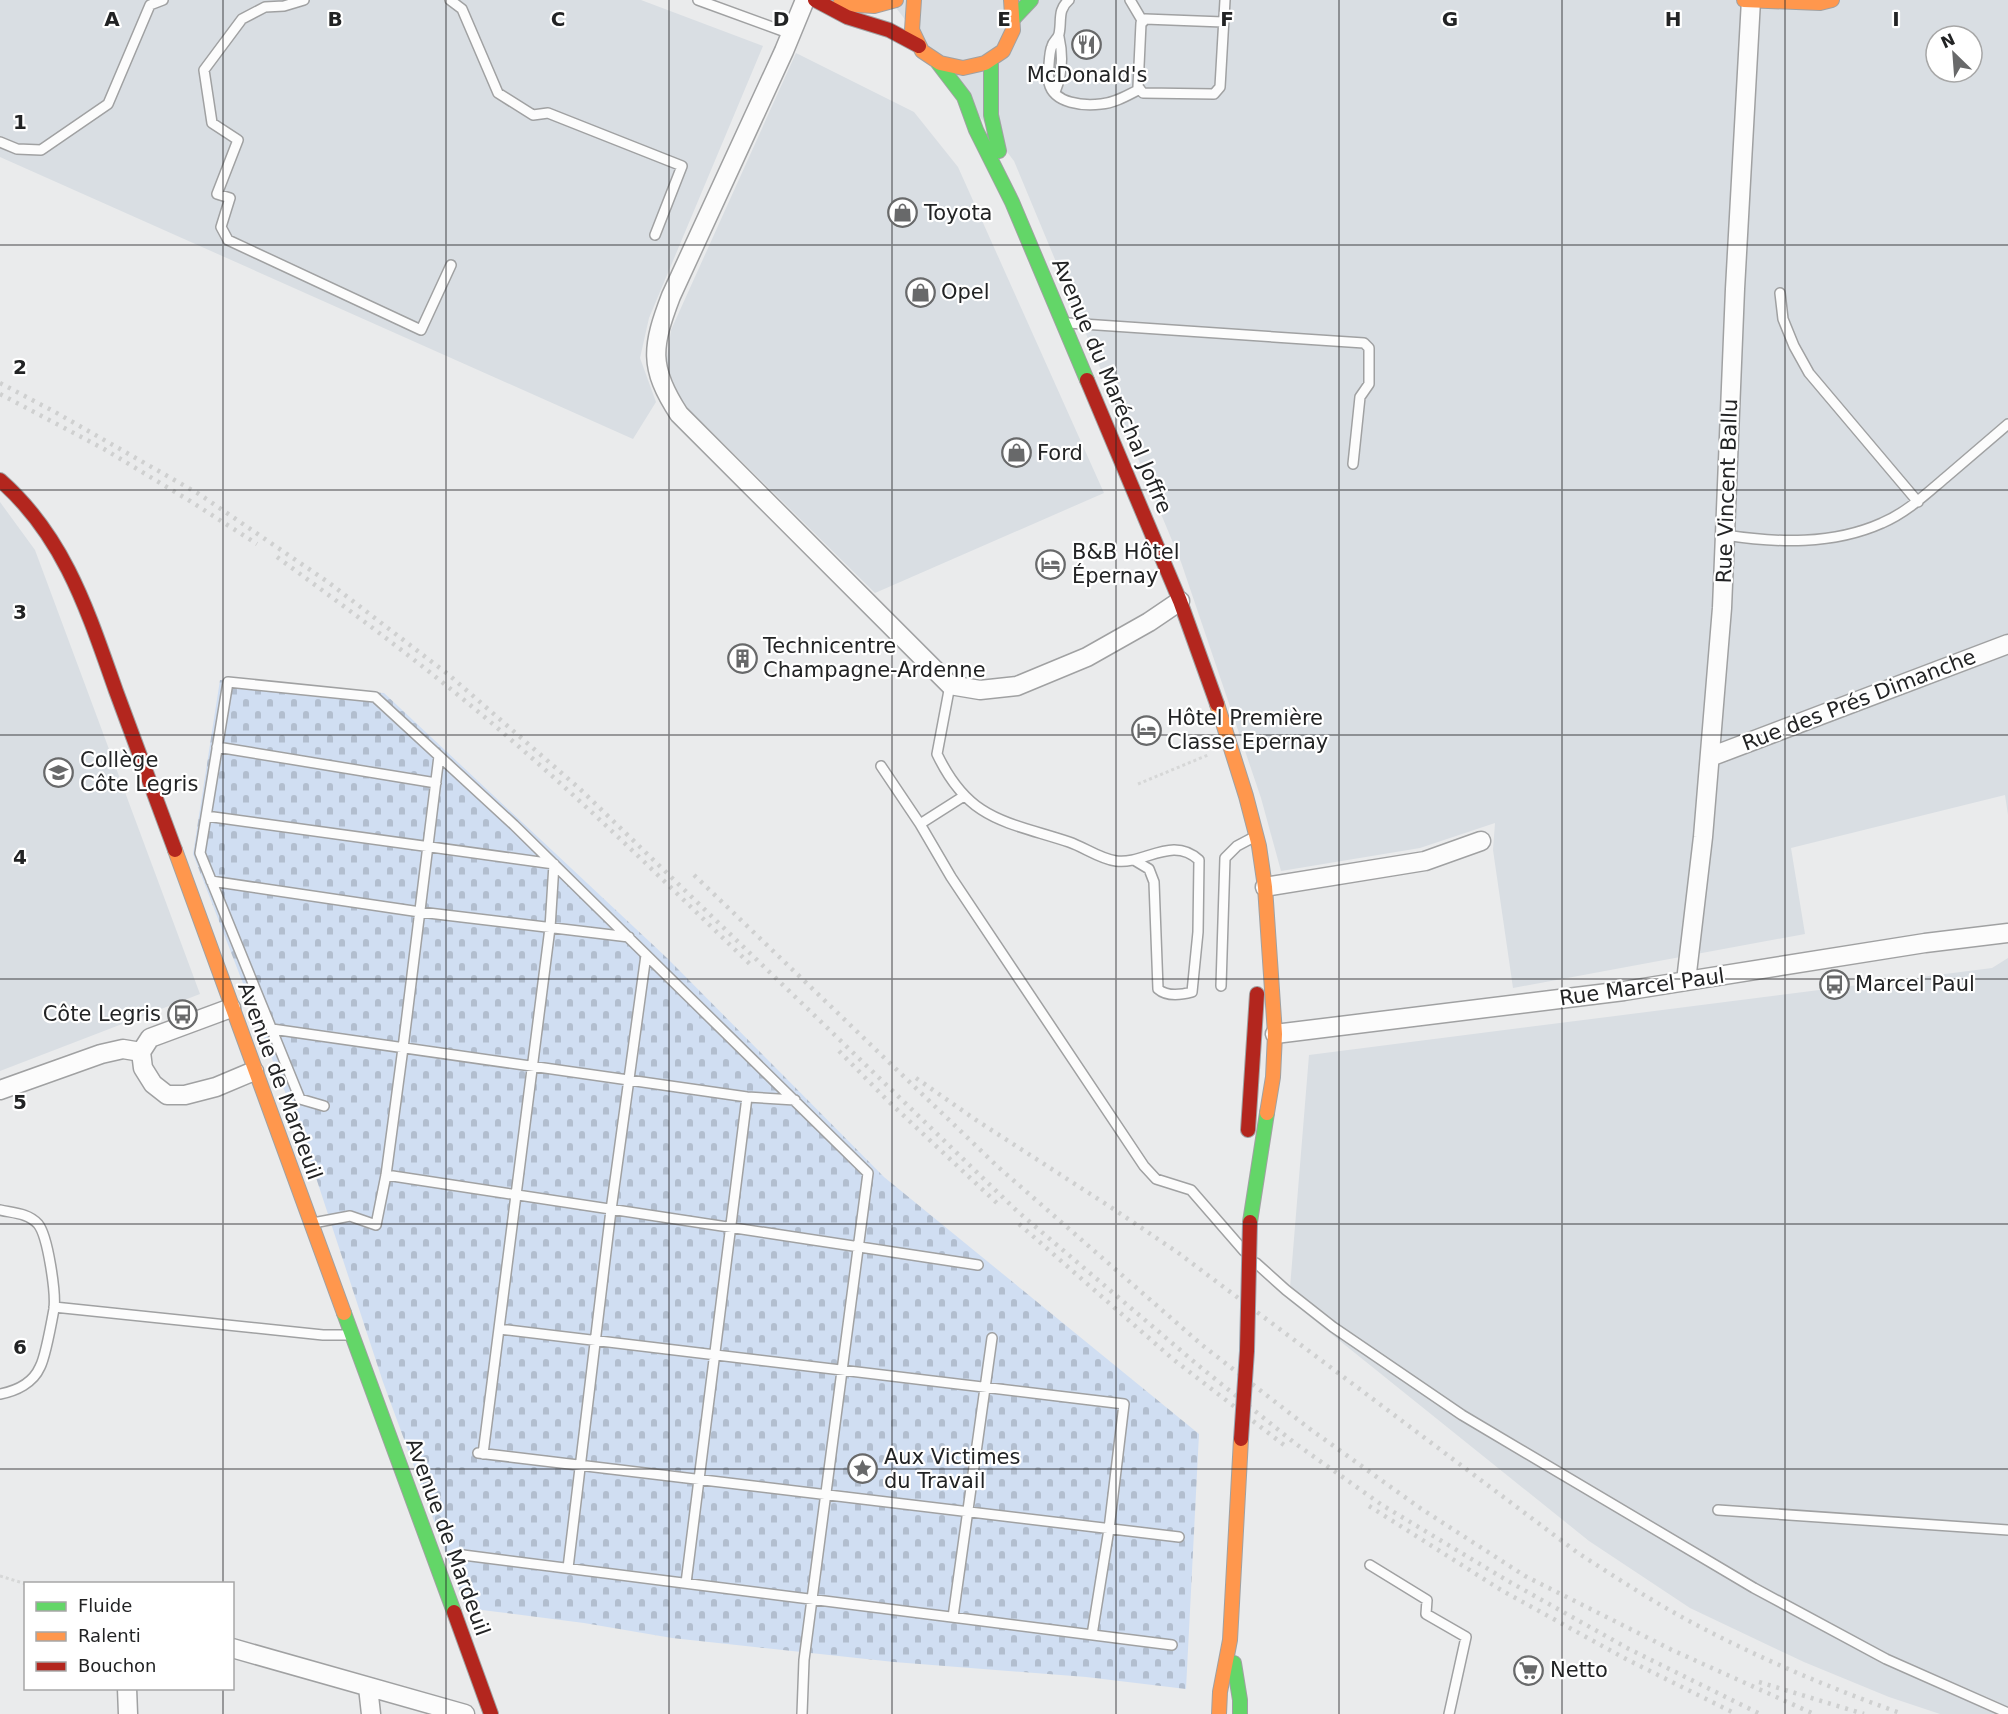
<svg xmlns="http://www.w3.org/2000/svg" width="2008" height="1714" font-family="'DejaVu Sans',sans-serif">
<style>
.built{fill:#d9dee3;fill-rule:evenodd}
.cemetery{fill:url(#cemetery-stones)}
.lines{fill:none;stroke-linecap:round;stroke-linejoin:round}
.lane-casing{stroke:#a0a1a2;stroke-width:12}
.street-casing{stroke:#a0a1a2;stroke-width:21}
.fast-casing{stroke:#a0a1a2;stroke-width:16}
.slow-casing{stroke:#a0a1a2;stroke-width:16}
.jam-casing{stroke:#a0a1a2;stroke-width:16}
.path{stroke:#d6d7d7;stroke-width:3;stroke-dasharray:3 3;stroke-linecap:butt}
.lane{stroke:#fcfcfc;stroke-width:9}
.street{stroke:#fcfcfc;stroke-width:18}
.fast{stroke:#63d668;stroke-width:14}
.slow{stroke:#ff974d;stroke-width:14}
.jam{stroke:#b3261e;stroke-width:14}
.rail{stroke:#cfd0d0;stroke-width:4.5;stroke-dasharray:3 6;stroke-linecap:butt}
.jam-bridge-casing{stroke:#9ba5b1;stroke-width:16;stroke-linecap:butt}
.jam-bridge{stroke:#b3261e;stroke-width:14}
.grid{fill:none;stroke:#222324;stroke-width:1.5;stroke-opacity:0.55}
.labels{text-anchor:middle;stroke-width:4.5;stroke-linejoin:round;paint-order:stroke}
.poi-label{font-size:21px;fill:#222324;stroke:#fff;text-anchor:start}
.street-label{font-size:21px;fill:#222324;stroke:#fff}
.grid-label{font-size:20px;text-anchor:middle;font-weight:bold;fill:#222324;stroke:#fff;stroke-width:4.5;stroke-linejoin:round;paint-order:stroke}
</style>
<defs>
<pattern id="cemetery-stones" width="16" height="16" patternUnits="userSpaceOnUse" patternTransform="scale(1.5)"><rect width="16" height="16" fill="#d0def2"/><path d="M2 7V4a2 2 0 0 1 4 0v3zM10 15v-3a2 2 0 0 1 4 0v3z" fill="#b2becf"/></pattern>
</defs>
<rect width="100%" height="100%" fill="#eaebec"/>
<path class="built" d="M0,0H641L763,46L649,318L640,358L656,402L633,439L0,157Z
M890,0H2008V815L2005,795L1791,848L1805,934L1513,988L1493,850L1495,823L1420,848L1281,871L1261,798L1181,562L1014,161ZM1936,36H1972V72H1936Z
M796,53L914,112L958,167L1104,493L875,593L706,426L679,402L666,366L671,330Z
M0,502L35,550L200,994L0,1071Z
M2008,958V1714H1940L1889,1697L1804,1662L1690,1608L1589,1541L1289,1300L1309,1055L1992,968Z"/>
<path class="cemetery" d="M220,680L384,693L667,958L884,1177L1199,1434L1186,1689L1086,1677L894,1662L672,1638L584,1623L466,1608L383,1382L304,1141L193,854Z"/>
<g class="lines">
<defs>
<path id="lane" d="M304,0L284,6L265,7L242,19L204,70L212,123L238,140L217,194L230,198L221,227L228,240L421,330L451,265
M450,0L462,9L498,93L533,115L548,113L682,166L655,235
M698,0L791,34
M1069,0C1057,10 1062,21 1059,34C1058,39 1053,41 1052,46C1049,52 1048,77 1049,83C1054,104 1084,106 1101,104C1115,103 1128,95 1140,89
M1130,0L1143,22
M1223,22L1145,19L1141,23L1138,87L1143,93L1214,94L1220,87L1225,0
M1055,92C1062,75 1063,55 1059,37
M0,142L17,149L41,150L108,104L150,5L163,0
M1780,293L1783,319L1794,346L1809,373L1918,502
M1068,323L1364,343L1369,348V384L1360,397L1353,464
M1725,535C1777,543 1833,545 1882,523C1906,513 1926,494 1945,478C1966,460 1987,442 2008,424
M950,685L937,754C969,821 1005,821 1069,842C1084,847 1100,859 1116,861C1144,865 1172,835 1199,860L1198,932L1192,992C1181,995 1167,997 1158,989L1154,882L1149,869L1134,860
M217,747L436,783
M881,766L920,824L951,877L1144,1166L1156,1179L1191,1190L1244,1251
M206,816L554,864L550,928L483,1454
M920,824L964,796
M211,881L420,912L629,937
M1221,986L1225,858L1237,846L1254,837
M272,1029L747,1097L795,1100
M324,1106L300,1099L200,853L228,682L375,697L514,825L868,1173L804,1660L802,1714
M386,1175L978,1265
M0,1210C13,1213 28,1213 38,1224C48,1236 56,1293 54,1309C52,1320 45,1358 40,1367C33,1383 16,1391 0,1394
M313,1223L350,1216L376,1225L386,1175L403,1048L439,756
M1256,1263L1286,1290L1333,1327L1462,1415L1754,1588L1886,1659L2008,1713
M54,1307L323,1335H349
M499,1329L1124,1404L1109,1529L1092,1635
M478,1453L1179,1537
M1718,1510L2008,1530
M463,1555L1172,1645
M1370,1565L1427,1600L1426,1614L1466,1637L1449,1714
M568,1568L611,1210L646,955
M686,1583L747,1097
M953,1617L992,1338"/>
<path id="street" d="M805,0L784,51L671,296C652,346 648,367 679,414L950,685L980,690L1017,686L1087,657L1149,622L1180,601
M1710,757L2008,644
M1265,887L1425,861L1481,841
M1686,981L1703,837L1722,608L1735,289L1751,0
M231,1008L150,1038L141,1052L143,1068L153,1084L167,1095H185L216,1087L254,1071
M1275,1034L1624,991L1925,943L2008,933
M0,1090L101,1054L123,1049L141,1052
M232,1648L465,1714
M368,1687L371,1714
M127,1688L128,1714"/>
<path id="fast" d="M1014,18L1031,0
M991,60V115L999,151
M938,63L964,97L976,130L1012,202L1087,380
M1250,1222L1267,1113
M344,1313L454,1612
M1234,1663L1240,1700V1714"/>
<path id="slow" d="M914,0L912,30L922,51L940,63L963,68L985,63L1003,51L1013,30L1011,0
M1744,0L1820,3L1832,0
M840,4L874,6L896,0
M1217,704L1246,796L1259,846L1265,887L1275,1034L1273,1077L1267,1113
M175,850L344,1313
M1219,1714L1220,1692L1230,1640L1241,1439"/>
<path id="jam" d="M815,0L847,17L889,30L919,46
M1087,380L1180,601L1217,704
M0,480C65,537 88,612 116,691C136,744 155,797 175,850
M1248,1130L1257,994
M454,1612L491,1714"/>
</defs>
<use href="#lane" class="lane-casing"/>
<use href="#street" class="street-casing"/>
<use href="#fast" class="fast-casing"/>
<use href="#slow" class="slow-casing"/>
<use href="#jam" class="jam-casing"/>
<path class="path" d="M1138,784L1208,755
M0,1576L26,1584"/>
<use href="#lane" class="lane"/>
<use href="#street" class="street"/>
<use href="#fast" class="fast"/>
<use href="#slow" class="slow"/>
<use href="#jam" class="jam"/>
<path class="rail" d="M0,383L55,412L199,494L328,582L449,675L580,789L1017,1211L1199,1366L1296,1444L1382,1505L1508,1581L1629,1649L1760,1714
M0,394L104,449L190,501L257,544
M277,557C359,617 441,678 517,745C599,816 676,893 753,967
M694,875L997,1166L1202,1345L1310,1429L1420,1508L1525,1576L1672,1650L1814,1714
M839,1051L888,1101L999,1205
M916,1078L976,1120L1115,1210L1177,1252L1578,1553C1606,1571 1635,1590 1664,1607C1739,1650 1821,1685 1903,1714
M1019,1224L1174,1360L1284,1445
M1369,1506L1501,1590L1624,1658L1736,1714
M1759,1682L1864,1714"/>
<defs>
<path id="jam-bridge" d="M1241,1439L1247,1351L1250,1222"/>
</defs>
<use href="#jam-bridge" class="jam-bridge-casing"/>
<use href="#jam-bridge" class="jam-bridge"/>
</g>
<path class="grid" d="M223,0V1584M446,0V1714M669,0V1714M892,0V1714M1116,0V1714M1339,0V1714M1562,0V1714M1785,0V1714M0,245H2008M0,490H2008M0,735H2008M0,979H2008M0,1224H2008M0,1469H2008M223,1688V1714"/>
<defs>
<symbol id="restaurant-ring" viewBox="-11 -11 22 22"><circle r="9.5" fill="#fff" stroke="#68696a" stroke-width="1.5"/><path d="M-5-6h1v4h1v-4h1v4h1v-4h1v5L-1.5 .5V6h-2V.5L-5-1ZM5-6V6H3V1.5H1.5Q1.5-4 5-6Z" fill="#68696a"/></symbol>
<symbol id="shop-ring" viewBox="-11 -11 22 22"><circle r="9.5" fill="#fff" stroke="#68696a" stroke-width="1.5"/><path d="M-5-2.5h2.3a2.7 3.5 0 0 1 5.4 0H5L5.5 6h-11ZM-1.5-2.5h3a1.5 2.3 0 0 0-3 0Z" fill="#68696a"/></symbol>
<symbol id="hotel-ring" viewBox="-11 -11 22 22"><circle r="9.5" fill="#fff" stroke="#68696a" stroke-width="1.5"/><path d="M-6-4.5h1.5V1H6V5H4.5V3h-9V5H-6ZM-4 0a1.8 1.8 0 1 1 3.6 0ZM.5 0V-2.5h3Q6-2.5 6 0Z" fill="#68696a"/></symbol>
<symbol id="building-ring" viewBox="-11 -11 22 22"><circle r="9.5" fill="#fff" stroke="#68696a" stroke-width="1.5"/><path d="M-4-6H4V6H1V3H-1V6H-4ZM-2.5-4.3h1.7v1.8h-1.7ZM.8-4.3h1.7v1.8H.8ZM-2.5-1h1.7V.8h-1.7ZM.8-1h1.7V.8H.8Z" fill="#68696a"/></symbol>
<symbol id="school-ring" viewBox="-11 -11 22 22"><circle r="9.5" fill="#fff" stroke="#68696a" stroke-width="1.5"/><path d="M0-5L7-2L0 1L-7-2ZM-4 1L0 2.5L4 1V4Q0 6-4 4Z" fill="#68696a"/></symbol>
<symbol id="bus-ring" viewBox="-11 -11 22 22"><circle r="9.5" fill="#fff" stroke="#68696a" stroke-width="1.5"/><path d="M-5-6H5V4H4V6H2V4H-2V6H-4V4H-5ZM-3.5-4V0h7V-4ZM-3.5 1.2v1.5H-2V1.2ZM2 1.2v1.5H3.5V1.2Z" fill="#68696a"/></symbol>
<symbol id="sight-ring" viewBox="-11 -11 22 22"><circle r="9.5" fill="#fff" stroke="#68696a" stroke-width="1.5"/><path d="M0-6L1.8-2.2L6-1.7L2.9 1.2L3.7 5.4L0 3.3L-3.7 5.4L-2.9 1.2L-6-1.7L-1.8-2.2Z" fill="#68696a"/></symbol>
<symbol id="supermarket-ring" viewBox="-11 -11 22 22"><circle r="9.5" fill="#fff" stroke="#68696a" stroke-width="1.5"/><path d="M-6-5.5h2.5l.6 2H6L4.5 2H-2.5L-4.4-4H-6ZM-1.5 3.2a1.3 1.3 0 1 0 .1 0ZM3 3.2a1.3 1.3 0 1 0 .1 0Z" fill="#68696a"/></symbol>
</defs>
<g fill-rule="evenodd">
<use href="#restaurant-ring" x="1070" y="28" width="33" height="33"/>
<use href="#shop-ring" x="886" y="196" width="33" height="33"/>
<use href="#shop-ring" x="904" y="276" width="33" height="33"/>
<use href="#shop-ring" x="1000" y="436" width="33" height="33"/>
<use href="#hotel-ring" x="1034" y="548" width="33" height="33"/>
<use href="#building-ring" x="726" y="642" width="33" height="33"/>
<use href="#hotel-ring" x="1130" y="714" width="33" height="33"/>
<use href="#school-ring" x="42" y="756" width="33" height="33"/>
<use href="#bus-ring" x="1818" y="968" width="33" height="33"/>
<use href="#bus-ring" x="166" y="998" width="33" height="33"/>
<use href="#sight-ring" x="846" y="1452" width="33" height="33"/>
<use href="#supermarket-ring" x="1512" y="1654" width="33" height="33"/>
</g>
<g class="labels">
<g class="poi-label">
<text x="1087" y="82" text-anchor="middle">McDonald's</text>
<text x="924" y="220">Toyota</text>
<text x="941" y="299">Opel</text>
<text x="1037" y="460">Ford</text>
<text x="1072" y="559">B&amp;B Hôtel<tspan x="1072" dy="24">Épernay</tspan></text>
<text x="763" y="653">Technicentre<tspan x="763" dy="24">Champagne-Ardenne</tspan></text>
<text x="1167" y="725">Hôtel Première<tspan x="1167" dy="24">Classe Epernay</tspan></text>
<text x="80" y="767">Collège<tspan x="80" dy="24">Côte Legris</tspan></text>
<text x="1855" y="991">Marcel Paul</text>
<text x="161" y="1021" text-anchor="end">Côte Legris</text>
<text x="884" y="1464">Aux Victimes<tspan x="884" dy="24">du Travail</tspan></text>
<text x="1550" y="1677">Netto</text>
</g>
<g class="street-label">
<text transform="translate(1112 386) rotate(67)" y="7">Avenue du Maréchal Joffre</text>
<text transform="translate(1727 491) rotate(-88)" y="7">Rue Vincent Ballu</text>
<text transform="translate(1859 700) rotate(-21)" y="7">Rue des Prés Dimanche</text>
<text transform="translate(1642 987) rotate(-8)" y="7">Rue Marcel Paul</text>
<text transform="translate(280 1081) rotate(70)" y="7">Avenue de Mardeuil</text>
<text transform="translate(448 1537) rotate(70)" y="7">Avenue de Mardeuil</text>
</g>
</g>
<g class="grid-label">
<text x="112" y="26">A</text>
<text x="335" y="26">B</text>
<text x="558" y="26">C</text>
<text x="781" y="26">D</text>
<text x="1004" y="26">E</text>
<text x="1227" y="26">F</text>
<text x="1450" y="26">G</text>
<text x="1673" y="26">H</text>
<text x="1896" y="26">I</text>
<text x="20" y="129">1</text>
<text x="20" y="374">2</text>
<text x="20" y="619">3</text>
<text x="20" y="864">4</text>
<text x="20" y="1109">5</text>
<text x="20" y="1354">6</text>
</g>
<rect x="24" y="1582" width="210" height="108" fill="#ffffff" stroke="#a7a7a7" stroke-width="1.5"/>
<rect x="36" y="1602" width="30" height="9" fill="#63d668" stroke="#a7a7a7" stroke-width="1.5"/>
<text x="78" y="1612" font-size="18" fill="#222324">Fluide</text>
<rect x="36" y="1632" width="30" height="9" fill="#ff974d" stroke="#a7a7a7" stroke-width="1.5"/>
<text x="78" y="1642" font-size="18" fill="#222324">Ralenti</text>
<rect x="36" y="1662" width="30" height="9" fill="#b3261e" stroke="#a7a7a7" stroke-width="1.5"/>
<text x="78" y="1672" font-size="18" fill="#222324">Bouchon</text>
<g transform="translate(1954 54) rotate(335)"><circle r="28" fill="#ffffff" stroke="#a7a7a7" stroke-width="1.5"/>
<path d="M0-4.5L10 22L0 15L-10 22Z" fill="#68696a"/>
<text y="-9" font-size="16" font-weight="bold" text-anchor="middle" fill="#222324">N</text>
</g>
</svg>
